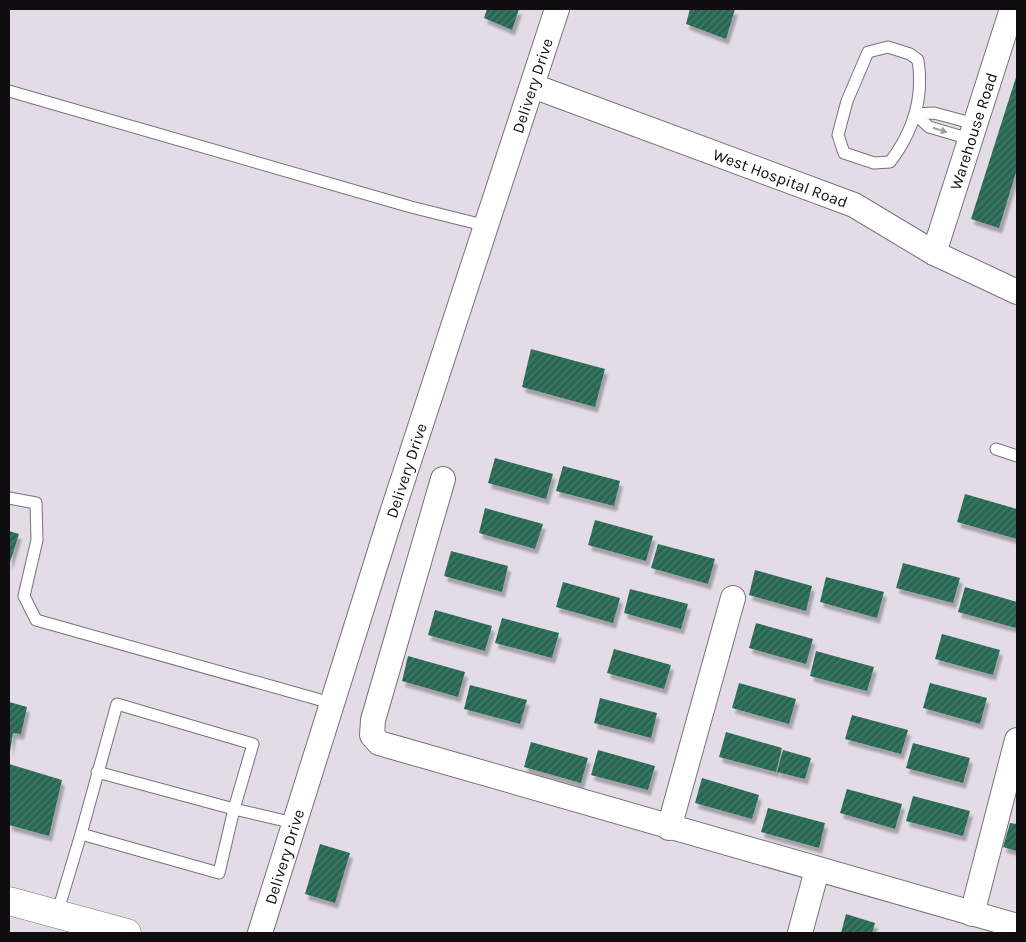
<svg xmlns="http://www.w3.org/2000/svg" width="1026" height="942" font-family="Karla,sans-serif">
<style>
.building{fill:url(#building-hatch);filter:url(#shadow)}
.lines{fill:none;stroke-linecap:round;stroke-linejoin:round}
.lane-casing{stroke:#78727b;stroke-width:13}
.street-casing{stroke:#78727b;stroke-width:26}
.secondary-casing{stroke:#78727b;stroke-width:29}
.lane{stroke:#fff;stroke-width:11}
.street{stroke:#fff;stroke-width:24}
.secondary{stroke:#fff;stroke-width:28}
.oneway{fill:#9f9ea0}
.labels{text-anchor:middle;stroke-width:5;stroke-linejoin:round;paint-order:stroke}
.street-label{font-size:16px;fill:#100d11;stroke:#f0e9f4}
</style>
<defs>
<pattern id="building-hatch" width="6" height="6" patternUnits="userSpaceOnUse" patternTransform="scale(1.25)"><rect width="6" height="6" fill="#276852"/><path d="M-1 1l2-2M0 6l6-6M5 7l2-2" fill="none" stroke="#4b7c6c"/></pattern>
<filter id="shadow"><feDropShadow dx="3" dy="5.5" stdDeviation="1" flood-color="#0004"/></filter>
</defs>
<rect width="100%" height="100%" fill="#e3dce6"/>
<path class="building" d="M487,9H519L512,30L484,18Z
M690,9H735L726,39L686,24Z
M1017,74V169L999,228L971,219Z
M531,349L605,369L595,407L522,387Z
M495,458L553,474L546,499L488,483Z
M563,466L620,481L614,506L556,491Z
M965,494L1017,509V539L957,522Z
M485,508L543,524L535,549L479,533Z
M595,520L653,536L646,561L588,545Z
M9,531L19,534L9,565Z
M658,544L715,559L708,584L651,568Z
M451,551L508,566L502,592L444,576Z
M903,563L960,578L953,603L896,588Z
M755,570L812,586L806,611L749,595Z
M826,577L884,592L877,618L820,602Z
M563,582L620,598L613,623L556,607Z
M965,587L1017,602L1016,628L958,612Z
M630,589L688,604L681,629L624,613Z
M435,610L492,626L485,651L428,635Z
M502,618L559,633L552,658L495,643Z
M756,623L813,639L806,664L749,648Z
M942,634L1000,650L993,675L935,659Z
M614,649L671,665L664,689L607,673Z
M816,651L874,667L867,691L810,676Z
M408,656L465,672L458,697L402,681Z
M739,683L796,699L789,724L732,708Z
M930,683L987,698L980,724L923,708Z
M470,685L527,700L520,724L464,709Z
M600,698L657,713L651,738L594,723Z
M9,702L27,707L21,734L13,733L10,752Z
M852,715L908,730L901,754L845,739Z
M726,732L782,748L776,772L719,757Z
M531,742L588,758L581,783L524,767Z
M913,743L970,758L963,783L906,768Z
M598,750L655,766L648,790L591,775Z
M783,750L811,758L805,779L777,772Z
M9,764L62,780L49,836L9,825Z
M702,778L759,795L752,819L695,803Z
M847,789L902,804L895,829L840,813Z
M913,796L970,811L963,836L906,821Z
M768,808L825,823L819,848L761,832Z
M1010,823L1017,824V851L1003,847Z
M320,844L350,853L335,903L305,894Z
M846,914L875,923L872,933H841Z"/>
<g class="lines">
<defs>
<path id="lane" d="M888,47L910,54L918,60C924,98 913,132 890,162L874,163L844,153L838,135L847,101L868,52Z
M9,91L411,207L487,226
M915,114L929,127L970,139
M915,114L934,113L975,124
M996,449L1017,456
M9,498L36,503L37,540L24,596L36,620L331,703
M97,772L234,809L219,873L81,834L117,704L253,744L234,809L294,823
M57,914L81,834"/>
<g id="street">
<path id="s1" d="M533,86L854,205L934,253L1017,292"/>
<path id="s2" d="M934,253L1012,9"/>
<path d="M443,479L373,720L372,735L379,743L1017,926"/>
<path d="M669,828L733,598"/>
<path d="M972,914L1017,740"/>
<path id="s3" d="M260,933L390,519L557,9"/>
<path d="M800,933L817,870"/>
</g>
<path id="secondary" d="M9,901L127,933"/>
</defs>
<use href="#lane" class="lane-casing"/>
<use href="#street" class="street-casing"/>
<use href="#secondary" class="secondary-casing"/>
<use href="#lane" class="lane"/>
<use href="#street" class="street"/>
<use href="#secondary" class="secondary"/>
</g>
<defs><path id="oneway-solid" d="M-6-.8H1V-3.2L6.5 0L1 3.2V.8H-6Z" transform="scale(1.25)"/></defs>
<use class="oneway" href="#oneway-solid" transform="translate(940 130) rotate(17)"/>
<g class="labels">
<g class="street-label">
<text dy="6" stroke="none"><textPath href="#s3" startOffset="890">Delivery Drive</textPath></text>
<text dy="6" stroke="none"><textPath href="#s2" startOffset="128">Warehouse Road</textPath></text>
<text dy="6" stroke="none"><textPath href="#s1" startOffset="264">West Hospital Road</textPath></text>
<text dy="6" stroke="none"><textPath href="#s3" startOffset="485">Delivery Drive</textPath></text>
<text dy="6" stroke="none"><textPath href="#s3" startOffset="80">Delivery Drive</textPath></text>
</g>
</g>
<rect width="1026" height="942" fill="none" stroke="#100d11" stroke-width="20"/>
</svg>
